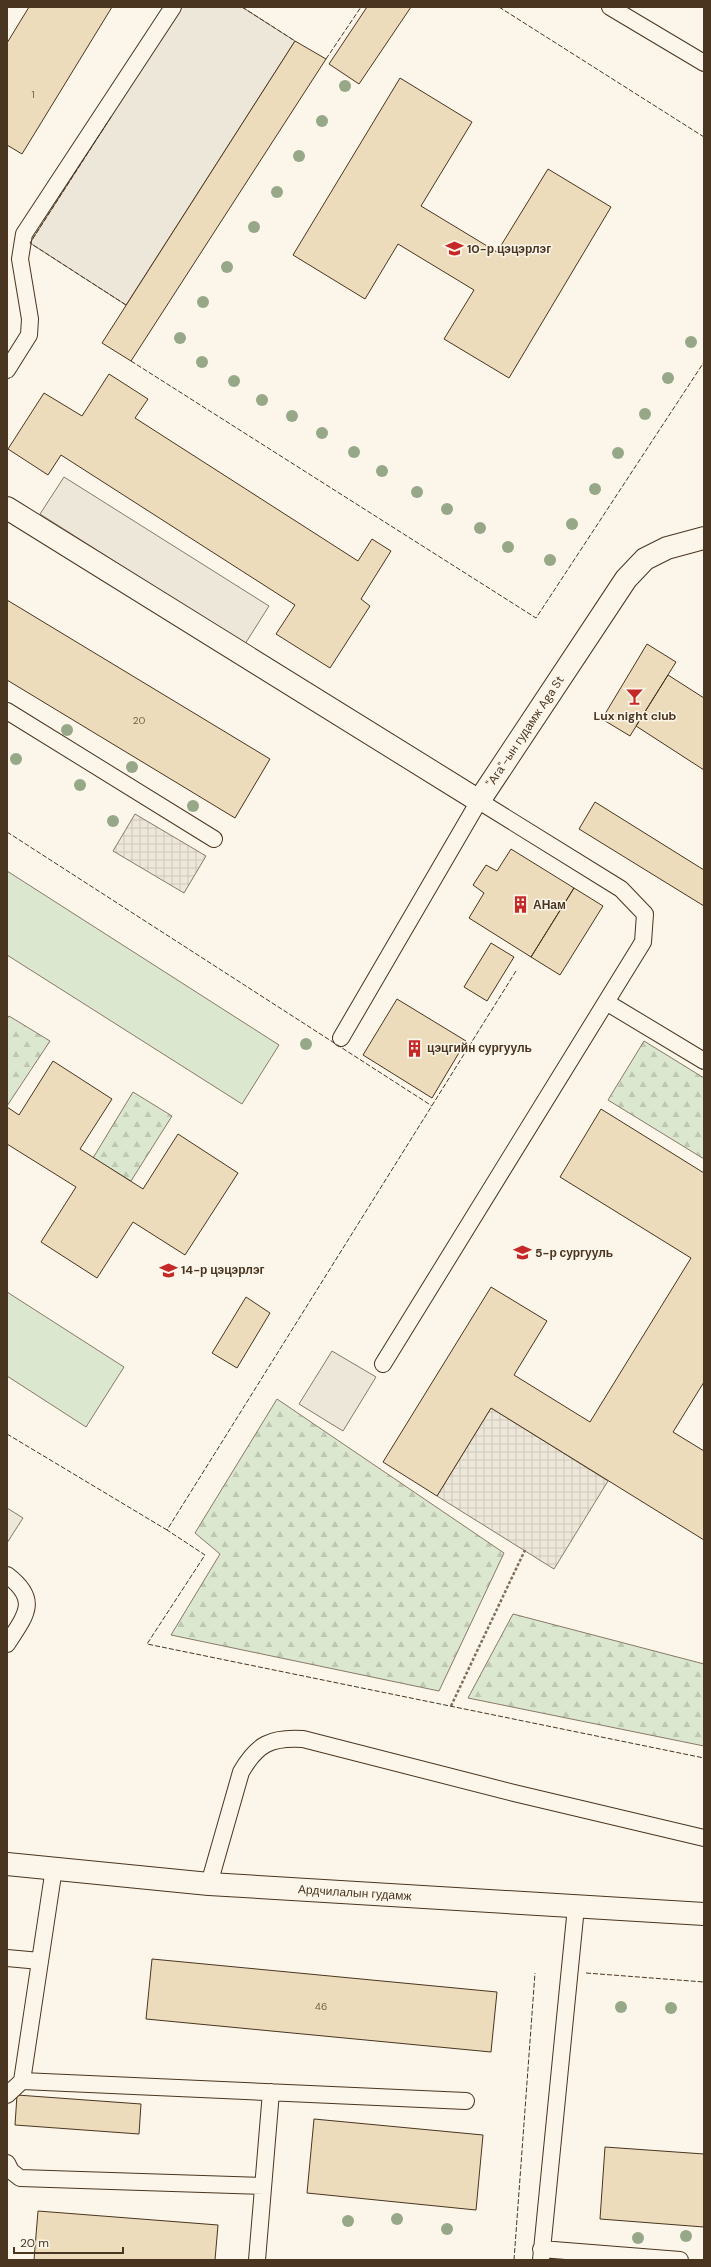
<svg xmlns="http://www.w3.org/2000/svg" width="711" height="2267" font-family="'DM Sans',sans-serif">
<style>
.forest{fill:url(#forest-firs);stroke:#887966}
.park{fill:#dce7d0;stroke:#887966}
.parking{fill:#ede7d9;stroke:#887966}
.plaza{fill:url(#plaza-grid);stroke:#887966}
.building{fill:#ecdcbc;stroke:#4a3520}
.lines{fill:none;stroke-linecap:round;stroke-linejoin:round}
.lane-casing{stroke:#4a3520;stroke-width:18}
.street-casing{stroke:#4a3520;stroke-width:24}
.primary-casing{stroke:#4a3520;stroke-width:24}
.path{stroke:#7f6f5c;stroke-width:2.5;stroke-dasharray:3 2;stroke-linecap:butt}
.lane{stroke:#fbf6e9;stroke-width:16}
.street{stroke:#fbf6e9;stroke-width:22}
.primary{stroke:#fbf6e9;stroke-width:22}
.fence{stroke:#4a3520;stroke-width:1;stroke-dasharray:5 2;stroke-linecap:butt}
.tree{fill:#96a887}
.labels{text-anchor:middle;stroke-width:3;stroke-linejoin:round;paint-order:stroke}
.number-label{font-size:10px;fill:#725f47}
.poi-label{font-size:12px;font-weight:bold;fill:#4a3520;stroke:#fbf6e9;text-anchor:start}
.street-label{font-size:12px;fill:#4a3520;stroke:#fbf6e9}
</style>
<defs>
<pattern id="forest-firs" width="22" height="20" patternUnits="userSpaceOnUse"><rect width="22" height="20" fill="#dce7d0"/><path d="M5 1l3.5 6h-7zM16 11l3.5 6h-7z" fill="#bec7b2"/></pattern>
<pattern id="plaza-grid" width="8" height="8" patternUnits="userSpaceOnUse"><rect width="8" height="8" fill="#ede7d9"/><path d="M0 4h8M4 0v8" fill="none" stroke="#cdc7ba"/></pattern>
</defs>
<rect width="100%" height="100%" fill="#fbf6e9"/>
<path class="forest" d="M9,1016L50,1041L7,1106V1019Z
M644,1041L704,1078V1159L608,1100Z
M133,1092L172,1116L131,1181L93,1158Z
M277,1399L504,1553L439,1691L171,1635L220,1554L195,1533Z
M513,1614L704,1664V1746L468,1698Z"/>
<path class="park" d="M7,871L279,1045L242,1104L7,955Z
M7,1292L124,1367L86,1427L7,1376Z"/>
<path class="parking" d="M181,7H242L295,41L126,305L30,243Z
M64,477L269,606L245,644L40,514Z
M332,1351L376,1377L343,1431L299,1404Z
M7,1508L23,1518L7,1543Z"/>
<path class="plaza" d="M135,814L206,856L184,893L113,851Z
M491,1408L608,1481L554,1569L437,1496Z"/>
<path class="building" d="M29,7H112L22,154L7,145V43Z
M367,7H411L359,84L329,64Z
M295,41L326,59L131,361L102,343Z
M400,78L472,122L421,206L497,252L548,169L611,207L509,378L444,339L474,290L398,244L365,299L293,255Z
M109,374L148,399L135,418L358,561L372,539L391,551L361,599L370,606L330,668L276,634L295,605L61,455L48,475L8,449L44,393L82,416Z
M7,600L270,759L235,818L7,680Z
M647,644L676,662L630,736L602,719Z
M668,675L704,698V770L636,726Z
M595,802L704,870V906L579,829Z
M511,849L574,888L531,957L469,918L484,893L473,885L486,865L497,871Z
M574,888L603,906L560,975L531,957Z
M491,943L514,957L487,1001L464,987Z
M397,999L466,1041L432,1098L363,1055Z
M53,1061L112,1099L80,1149L143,1189L178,1134L238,1173L185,1255L133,1222L97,1278L41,1242L76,1187L7,1144V1107L19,1115Z
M601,1109L704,1173V1382L673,1432L704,1451V1540L491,1408L437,1496L383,1462L491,1287L547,1321L514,1375L590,1422L691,1258L560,1177Z
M246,1297L270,1313L237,1368L212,1353Z
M152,1959L497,1992L491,2052L146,2019Z
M17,2095L141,2104L139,2134L15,2125Z
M314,2119L483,2135L476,2210L307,2193Z
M605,2147L704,2154V2227L600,2219Z
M38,2211L218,2225L215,2260H34Z"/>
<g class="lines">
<defs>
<path id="lane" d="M610,7L704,63
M7,370L29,335L30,319L20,259L24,234L173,7
M7,711L214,839
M606,1002L704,1061
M341,1038L479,801L621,889L645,914L643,942L383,1364
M7,1575C40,1600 26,1615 7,1644
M209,1884L241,1772C257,1744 271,1737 303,1739L514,1793L704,1838
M7,1958L40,1961
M22,2081L466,2101
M7,2095L22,2081L54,1868
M7,2163L11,2171L20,2178L263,2186
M541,2249L680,2260
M257,2260L271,2092
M541,2260L576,1907"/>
<g id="street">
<path id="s1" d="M7,508L479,801L626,579L645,559L667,548L704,538"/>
</g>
<g id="primary">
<path id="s2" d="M7,1864L209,1884L704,1914"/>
</g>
</defs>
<use href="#lane" class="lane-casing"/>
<use href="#street" class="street-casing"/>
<use href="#primary" class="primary-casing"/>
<path class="path" d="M451,1706L525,1550"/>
<use href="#lane" class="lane"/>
<use href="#street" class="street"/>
<use href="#primary" class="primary"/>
<path class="fence" d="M242,7L295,41
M499,7L704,137
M326,59L361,7
M111,117L30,243L126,305
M131,361L536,618L704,362
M7,832L432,1106
M516,971L167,1530L205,1555L147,1644L704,1758
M7,1434L167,1530
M586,1973L704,1982
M514,2260L535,1973"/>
</g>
<g class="tree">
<circle cx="345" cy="86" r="6"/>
<circle cx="322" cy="121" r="6"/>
<circle cx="299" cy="156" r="6"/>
<circle cx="277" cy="192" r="6"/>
<circle cx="254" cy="227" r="6"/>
<circle cx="227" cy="267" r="6"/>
<circle cx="203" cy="302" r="6"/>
<circle cx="180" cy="338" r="6"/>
<circle cx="691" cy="342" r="6"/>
<circle cx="202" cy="362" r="6"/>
<circle cx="668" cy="378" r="6"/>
<circle cx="234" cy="381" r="6"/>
<circle cx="262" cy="400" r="6"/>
<circle cx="645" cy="414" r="6"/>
<circle cx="292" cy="416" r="6"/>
<circle cx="322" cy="433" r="6"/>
<circle cx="354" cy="452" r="6"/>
<circle cx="618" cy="453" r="6"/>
<circle cx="382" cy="471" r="6"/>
<circle cx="595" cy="489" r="6"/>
<circle cx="417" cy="492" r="6"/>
<circle cx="447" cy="509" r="6"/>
<circle cx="572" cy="524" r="6"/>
<circle cx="480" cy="528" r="6"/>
<circle cx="508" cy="547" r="6"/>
<circle cx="550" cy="560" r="6"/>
<circle cx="67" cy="730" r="6"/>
<circle cx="16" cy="759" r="6"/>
<circle cx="132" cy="767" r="6"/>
<circle cx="80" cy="785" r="6"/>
<circle cx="193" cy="806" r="6"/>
<circle cx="113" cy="821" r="6"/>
<circle cx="306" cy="1044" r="6"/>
<circle cx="621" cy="2007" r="6"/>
<circle cx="671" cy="2008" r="6"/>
<circle cx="397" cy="2219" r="6"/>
<circle cx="348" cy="2221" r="6"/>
<circle cx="447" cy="2229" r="6"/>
<circle cx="686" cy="2236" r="6"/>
<circle cx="638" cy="2238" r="6"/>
</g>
<defs>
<symbol id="school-bare" viewBox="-9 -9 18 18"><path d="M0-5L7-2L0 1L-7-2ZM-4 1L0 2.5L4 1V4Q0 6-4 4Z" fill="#c62828" stroke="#fbf6e9" stroke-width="2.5" paint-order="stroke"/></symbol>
<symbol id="bar-bare" viewBox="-9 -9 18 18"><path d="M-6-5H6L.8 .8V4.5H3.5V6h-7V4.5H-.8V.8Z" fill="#c62828" stroke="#fbf6e9" stroke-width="2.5" paint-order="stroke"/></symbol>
<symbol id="building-bare" viewBox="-9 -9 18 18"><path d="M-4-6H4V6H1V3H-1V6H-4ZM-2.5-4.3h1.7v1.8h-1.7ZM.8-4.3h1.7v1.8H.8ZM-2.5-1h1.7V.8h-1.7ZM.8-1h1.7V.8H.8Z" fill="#c62828" stroke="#fbf6e9" stroke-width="2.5" paint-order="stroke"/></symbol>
</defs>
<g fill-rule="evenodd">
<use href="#school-bare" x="442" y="236" width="25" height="25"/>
<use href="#bar-bare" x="622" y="684" width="25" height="25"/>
<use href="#building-bare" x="508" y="892" width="25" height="25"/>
<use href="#building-bare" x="402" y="1036" width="25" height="25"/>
<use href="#school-bare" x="510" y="1240" width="25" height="25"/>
<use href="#school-bare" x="156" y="1258" width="25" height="25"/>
</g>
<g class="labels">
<g class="number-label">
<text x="33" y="98">1</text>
<text x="139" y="724">20</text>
<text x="321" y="2010">46</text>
</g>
<g class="poi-label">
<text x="467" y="253">10-р цэцэрлэг</text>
<text x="635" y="720" text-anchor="middle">Lux night club</text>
<text x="533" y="909">АНам</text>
<text x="427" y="1052">цэцгийн сургууль</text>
<text x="535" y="1257">5-р сургууль</text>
<text x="181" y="1274">14-р цэцэрлэг</text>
</g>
<g class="street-label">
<text dy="4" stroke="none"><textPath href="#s1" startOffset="639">"Ага"-ын гудамж Aga St</textPath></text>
<text dy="4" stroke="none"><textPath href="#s2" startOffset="349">Ардчилалын гудамж</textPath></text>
</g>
</g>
<rect width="711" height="2267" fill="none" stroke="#4a3520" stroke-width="16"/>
<path d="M14 2247v6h109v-6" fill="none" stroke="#4a3520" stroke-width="2"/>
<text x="20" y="2247" font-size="12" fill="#4a3520" stroke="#fbf6e9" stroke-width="3" paint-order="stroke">20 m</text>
</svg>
